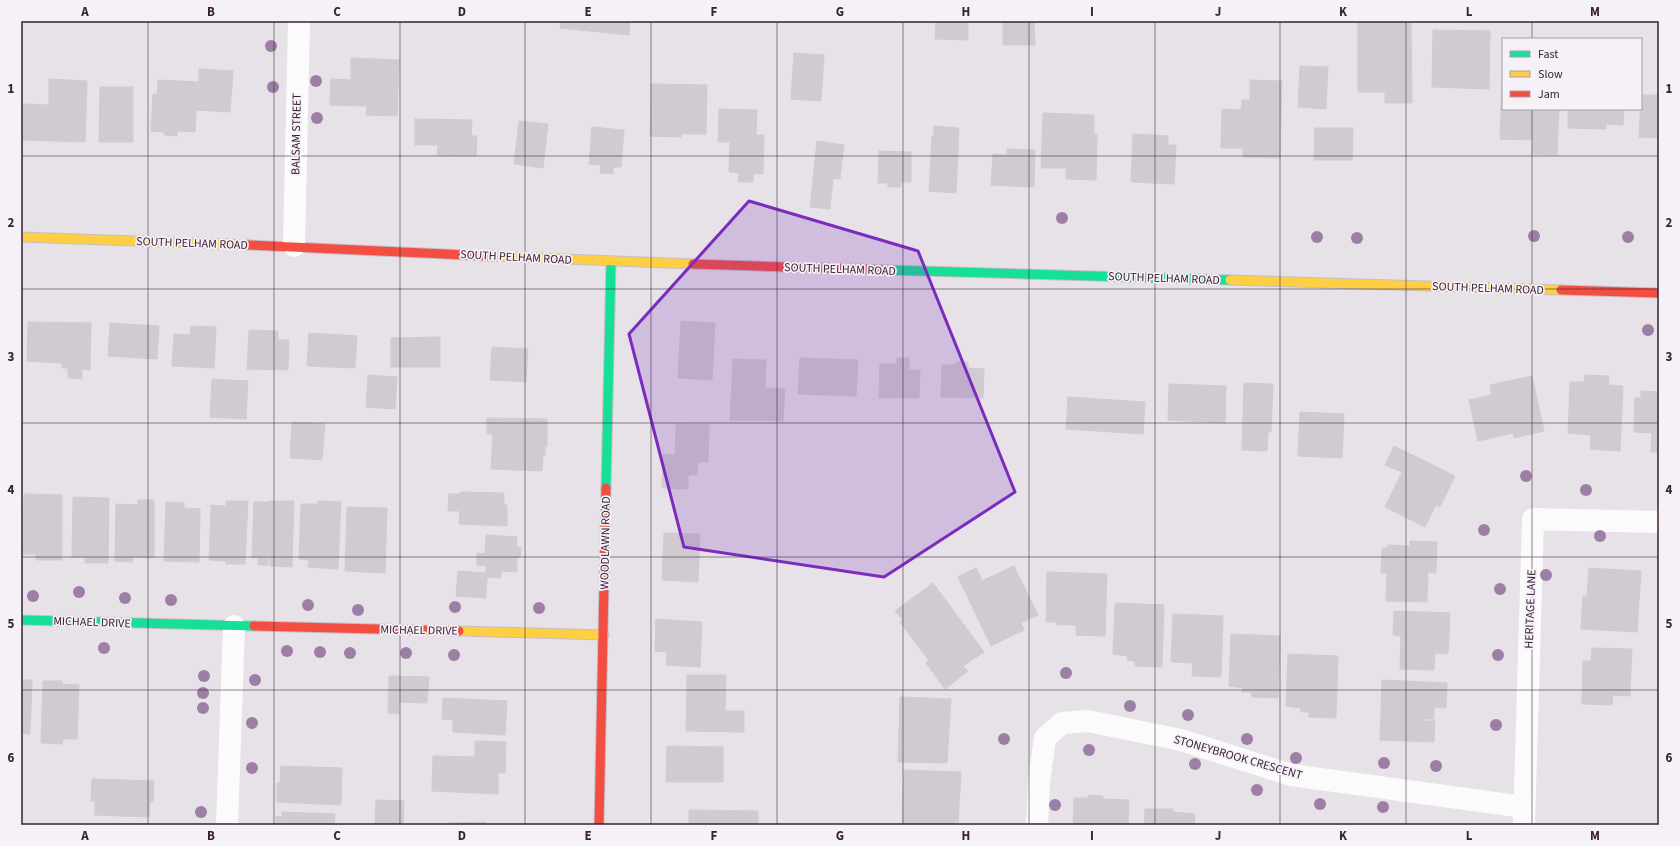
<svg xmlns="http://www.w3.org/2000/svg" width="1680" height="846" font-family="'Source Sans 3',sans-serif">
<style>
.building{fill:#d0cbd0;stroke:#d0cbd0}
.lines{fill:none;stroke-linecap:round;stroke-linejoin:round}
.fast-casing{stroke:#c7bec6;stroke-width:11}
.slow-casing{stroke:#c7bec6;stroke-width:11}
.jam-casing{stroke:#c7bec6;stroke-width:11}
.street{stroke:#fbfbfb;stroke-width:22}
.fast{stroke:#16e098;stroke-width:9}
.slow{stroke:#ffcf43;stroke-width:9}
.jam{stroke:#f24e42;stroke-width:9}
.tree{fill:#9d7ea5}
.marked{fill:#7b2cbf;fill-opacity:0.2;stroke:#7b2cbf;stroke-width:3;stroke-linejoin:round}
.grid{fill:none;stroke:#392136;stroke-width:1;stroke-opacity:0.55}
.labels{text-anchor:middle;stroke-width:3.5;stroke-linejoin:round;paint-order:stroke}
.street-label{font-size:12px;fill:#392136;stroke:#f6f0f7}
.neatline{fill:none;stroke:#392136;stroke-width:1.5}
.grid-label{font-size:13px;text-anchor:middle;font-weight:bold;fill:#392136}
</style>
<rect width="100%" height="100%" fill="#e7e2e7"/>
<path class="building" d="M561,21H630L629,35L560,28Z
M936,21H968V40L935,39Z
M1003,21H1034L1035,45H1003Z
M1358,21H1411L1412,103H1385V92H1358Z
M1433,30L1490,31L1489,89L1432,87Z
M794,53L824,55L821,101L791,99Z
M351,58L399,60L397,116L366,115L367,106L330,105L331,79L351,80Z
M1300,66L1328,67L1326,109L1298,107Z
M199,69L233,71L230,112L196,110L195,132L177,131V136L164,135V132L151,131L153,94L157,95L158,80L199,82Z
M49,79L87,81L85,142L21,140L22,104L49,105Z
M1250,80L1282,81L1280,158L1243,157V148H1221L1222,109L1241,110L1242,100H1250Z
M1502,80L1503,109H1559L1557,155L1532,154L1533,140L1500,139Z
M651,84L707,85L706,134H681V137L650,136Z
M100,87H133V142H99Z
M1641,95H1659V138L1639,137Z
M719,109L757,110L756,135H764L763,174H753V182H738L739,173L729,172L730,142H718Z
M1568,109H1624L1623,125L1606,124V129L1568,128Z
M1043,113L1094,115V134L1097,135L1096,180L1066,179V168H1041Z
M415,119L472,120L471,136H477L476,156L437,155L438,145H415Z
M519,121L548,124L543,168L514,164Z
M934,126L959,128L956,193L929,191L932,136H934Z
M592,127L624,130L621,167H613V174L600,173L601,165L589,164Z
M1315,128H1353L1352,160H1314Z
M1133,134L1168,136V145H1176L1174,184L1131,182Z
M817,141L844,145L840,179L833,178L830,209L810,207Z
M1007,149L1035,150L1034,187L991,185L993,154L1007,155Z
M879,151L911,152V182H901L900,187H888V183H878Z
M681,321L715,323L712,380L678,378Z
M28,322L91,323L90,370L82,369V379L68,378V368H62V363L27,361Z
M110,323L159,326L157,359L108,356Z
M191,326L216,327L214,368L172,366L174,334L190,335Z
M249,330L278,331V340H289L288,370L247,369Z
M309,333L357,336L355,368L307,366Z
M440,337V367H391V338Z
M492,347L528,349L526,382L490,380Z
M800,358L858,360L856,396L798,394Z
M897,358H909V370H920L919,398H879L880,364H897Z
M733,359L766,360L765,388L785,389L783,421L730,420Z
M956,362H968V368L984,369L983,398L941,397L942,365H956Z
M368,375L397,377L395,409L366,407Z
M1585,375L1609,376L1608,385L1623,386L1620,451L1590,449L1591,435L1568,433L1570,382H1584Z
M1532,376L1544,431L1514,438L1513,433L1478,441L1469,400L1492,395L1490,385Z
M212,379L248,381L246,419L210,417Z
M1244,383L1273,384L1271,432H1268L1267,451L1242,450Z
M1169,384L1226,386L1225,423L1168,420Z
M1641,391L1659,392V452H1651L1652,433L1634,432L1635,398H1641Z
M1068,397L1145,402L1143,434L1066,429Z
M1300,412L1344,414L1342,458L1298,456Z
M487,418L547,419V446L545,447V455L543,456L542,471L491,469L493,434H487Z
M292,422L325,424L322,460L290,458Z
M676,424L709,425L708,462H698L697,475H688V489L662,488L663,454L675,455Z
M1394,446L1455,476L1440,507L1436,505L1425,527L1385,507L1402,472L1385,465Z
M460,492L504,493V505H507V526L459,524L460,511H448L449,494H460Z
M24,494L62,495V560H36V554H23Z
M73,497L109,498L108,563H85V557H72Z
M138,500H154V558L133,557L132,562L115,561L116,504L138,505Z
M226,501H248L245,564H226V561L209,560L211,505L226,506Z
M269,501H294L292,567L270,566V557H268V565H258V558H252L254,502H269Z
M318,501L341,502L338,569L308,567L309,560L299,559L301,504H318Z
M166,502L184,503V508L200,509L199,562L164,561Z
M347,507L387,508L385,573L345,571Z
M664,533L700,534L698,582L662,580Z
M486,535L517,537L516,547H521L520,558L517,557V572L501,571V578L487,577L486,598L456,596L458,571L486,573V566L477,565V553L485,554Z
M1410,541L1437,542L1436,573L1428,572L1427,602L1386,601L1387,573H1381L1382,548H1387L1388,545L1410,546Z
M1014,566L1038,615L1021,623L1024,630L991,646L958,577L976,568L982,581Z
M1589,568L1641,571L1637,632L1581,629L1583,596H1587Z
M1047,572L1107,574L1105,636L1076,635V625H1057V622H1046Z
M933,583L984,652L963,666L968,671L945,689L926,663L929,661L900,622L903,620L895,611Z
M1115,603L1164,605L1162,667L1135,666V661L1127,660L1128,656L1113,654Z
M1394,611L1450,613L1448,654L1435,653L1434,670L1400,669L1401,636L1393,635Z
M1173,614L1223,616L1221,677L1192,676L1193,663L1171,662Z
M656,619L702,622L700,667L666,665L667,652L655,651Z
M1231,634L1280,636L1278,698L1252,697L1251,692H1242L1243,688L1229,686Z
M1592,648L1632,649L1630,696L1613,695L1612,705L1582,704L1583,661H1591Z
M1288,654L1338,656L1336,718L1309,717V712H1301V708L1286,706Z
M687,675H726L725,711H744V732L686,731Z
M389,676L429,677L427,703L399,702V714L388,713Z
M21,680H32L30,734H21Z
M1382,680L1447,683L1446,708L1434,707V719H1422V721H1435L1434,742L1380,740Z
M43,681H62V684L79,685L77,739H63L62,744L41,743Z
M900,697L951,699L947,763L898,762Z
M443,698L507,701L505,735L453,732V720L442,719Z
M475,741L506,742L505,773H498V794L432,791L433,756L475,757Z
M667,746L723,747V782H666Z
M281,766L342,768L341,805L277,802V783H280Z
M904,770L961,772L958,822H955V825H902Z
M92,779L154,781L153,802H150L149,817L95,815V801H91Z
M1088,795L1103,796V799L1129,800L1128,825H1073L1074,798H1088Z
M376,800L404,801L403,825H375Z
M1145,809H1173V812L1195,814L1194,825H1144Z
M689,810L758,811V825H689Z
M282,812L335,814L334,825H276V816L282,817Z
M485,822V825H447V823Z"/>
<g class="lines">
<defs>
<path id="fast" d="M886,270L1230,280
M606,488L611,262
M21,620L254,626"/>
<path id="slow" d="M21,237L249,245
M488,256L693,264
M1230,280L1561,290
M459,631L604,635"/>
<path id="jam" d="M249,245L488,256
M693,264L886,270
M1561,290L1659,293
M254,626L459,631
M599,825L606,488"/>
</defs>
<use href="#fast" class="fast-casing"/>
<use href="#slow" class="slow-casing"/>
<use href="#jam" class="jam-casing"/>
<path class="street" d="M294,246L299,21
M227,825L234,626
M1037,825L1039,782L1045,738L1062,723L1088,721L1181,740L1291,775L1524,807
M1524,825L1533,519L1659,522"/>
<use href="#fast" class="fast"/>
<use href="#slow" class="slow"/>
<use href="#jam" class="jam"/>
</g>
<g class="tree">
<circle cx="271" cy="46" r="6"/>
<circle cx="316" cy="81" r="6"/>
<circle cx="273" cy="87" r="6"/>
<circle cx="317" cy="118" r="6"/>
<circle cx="1062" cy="218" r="6"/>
<circle cx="1534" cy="236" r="6"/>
<circle cx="1317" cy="237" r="6"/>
<circle cx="1628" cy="237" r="6"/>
<circle cx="1357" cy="238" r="6"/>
<circle cx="1648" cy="330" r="6"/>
<circle cx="1526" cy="476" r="6"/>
<circle cx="1586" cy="490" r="6"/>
<circle cx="1484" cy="530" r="6"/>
<circle cx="1600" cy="536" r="6"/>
<circle cx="1546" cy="575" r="6"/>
<circle cx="1500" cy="589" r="6"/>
<circle cx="79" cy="592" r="6"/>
<circle cx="33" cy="596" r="6"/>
<circle cx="125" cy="598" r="6"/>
<circle cx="171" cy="600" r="6"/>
<circle cx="308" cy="605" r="6"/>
<circle cx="455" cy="607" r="6"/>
<circle cx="539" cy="608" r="6"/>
<circle cx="358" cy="610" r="6"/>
<circle cx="104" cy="648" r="6"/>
<circle cx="287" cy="651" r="6"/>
<circle cx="320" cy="652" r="6"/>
<circle cx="350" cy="653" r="6"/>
<circle cx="406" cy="653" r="6"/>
<circle cx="454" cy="655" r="6"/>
<circle cx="1498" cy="655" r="6"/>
<circle cx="1066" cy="673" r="6"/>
<circle cx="204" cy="676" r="6"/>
<circle cx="255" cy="680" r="6"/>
<circle cx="203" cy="693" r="6"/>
<circle cx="1130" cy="706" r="6"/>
<circle cx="203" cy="708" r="6"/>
<circle cx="1188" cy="715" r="6"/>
<circle cx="252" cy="723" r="6"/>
<circle cx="1496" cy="725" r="6"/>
<circle cx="1004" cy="739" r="6"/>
<circle cx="1247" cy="739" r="6"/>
<circle cx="1089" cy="750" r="6"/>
<circle cx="1296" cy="758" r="6"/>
<circle cx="1384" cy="763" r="6"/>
<circle cx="1195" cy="764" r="6"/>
<circle cx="1436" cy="766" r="6"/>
<circle cx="252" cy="768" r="6"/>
<circle cx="1257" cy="790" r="6"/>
<circle cx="1320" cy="804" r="6"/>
<circle cx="1055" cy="805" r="6"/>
<circle cx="1383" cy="807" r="6"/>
<circle cx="201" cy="812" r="6"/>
</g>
<path class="marked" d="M749,201L918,251L1015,492L884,577L684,547L629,334Z"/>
<path class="grid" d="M148,21V825M274,21V825M400,21V825M525,21V825M651,21V825M777,21V825M903,21V825M1029,21V825M1155,21V825M1280,21V825M1406,21V825M1532,21V39M1532,109V825M21,156H1659M21,289H1659M21,423H1659M21,557H1659M21,690H1659"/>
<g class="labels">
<g class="street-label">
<text transform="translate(296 134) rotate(-89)" y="4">BALSAM STREET</text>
<text transform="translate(192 243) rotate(2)" y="4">SOUTH PELHAM ROAD</text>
<text transform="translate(516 257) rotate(3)" y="4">SOUTH PELHAM ROAD</text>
<text transform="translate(840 269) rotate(2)" y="4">SOUTH PELHAM ROAD</text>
<text transform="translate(1164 278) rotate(2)" y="4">SOUTH PELHAM ROAD</text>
<text transform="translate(1488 288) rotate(2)" y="4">SOUTH PELHAM ROAD</text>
<text transform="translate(605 543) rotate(-89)" y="4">WOODLAWN ROAD</text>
<text transform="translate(1530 609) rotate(-88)" y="4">HERITAGE LANE</text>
<text transform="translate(92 622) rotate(2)" y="4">MICHAEL DRIVE</text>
<text transform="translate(419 630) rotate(1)" y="4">MICHAEL DRIVE</text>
<text transform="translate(1238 757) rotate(16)" y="4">STONEYBROOK CRESCENT</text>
</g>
</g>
<rect width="1680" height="846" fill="none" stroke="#f6f0f7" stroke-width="44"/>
<rect x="1502" y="38" width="140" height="72" fill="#f6f0f7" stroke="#aa9daa"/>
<rect x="1510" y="51" width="20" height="6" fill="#16e098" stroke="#aa9daa"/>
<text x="1538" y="58" font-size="12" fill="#392136">Fast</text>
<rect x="1510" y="71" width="20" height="6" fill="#ffcf43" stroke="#aa9daa"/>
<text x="1538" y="78" font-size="12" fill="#392136">Slow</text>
<rect x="1510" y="91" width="20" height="6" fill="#f24e42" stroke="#aa9daa"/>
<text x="1538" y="98" font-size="12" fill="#392136">Jam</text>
<rect x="22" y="22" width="1636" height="802" class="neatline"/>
<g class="grid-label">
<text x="85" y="16">A</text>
<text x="211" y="16">B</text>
<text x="337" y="16">C</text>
<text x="462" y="16">D</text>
<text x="588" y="16">E</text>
<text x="714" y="16">F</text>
<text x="840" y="16">G</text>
<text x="966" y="16">H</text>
<text x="1092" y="16">I</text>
<text x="1218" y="16">J</text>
<text x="1343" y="16">K</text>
<text x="1469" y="16">L</text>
<text x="1595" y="16">M</text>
<text x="11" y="93">1</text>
<text x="1669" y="93">1</text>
<text x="11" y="227">2</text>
<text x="1669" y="227">2</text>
<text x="11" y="361">3</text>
<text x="1669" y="361">3</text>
<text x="11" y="494">4</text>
<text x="1669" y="494">4</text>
<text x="11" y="628">5</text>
<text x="1669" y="628">5</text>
<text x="11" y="762">6</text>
<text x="1669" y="762">6</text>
<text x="85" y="840">A</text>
<text x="211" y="840">B</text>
<text x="337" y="840">C</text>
<text x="462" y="840">D</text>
<text x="588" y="840">E</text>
<text x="714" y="840">F</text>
<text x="840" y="840">G</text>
<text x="966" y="840">H</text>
<text x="1092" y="840">I</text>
<text x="1218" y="840">J</text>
<text x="1343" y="840">K</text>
<text x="1469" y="840">L</text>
<text x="1595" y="840">M</text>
</g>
</svg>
